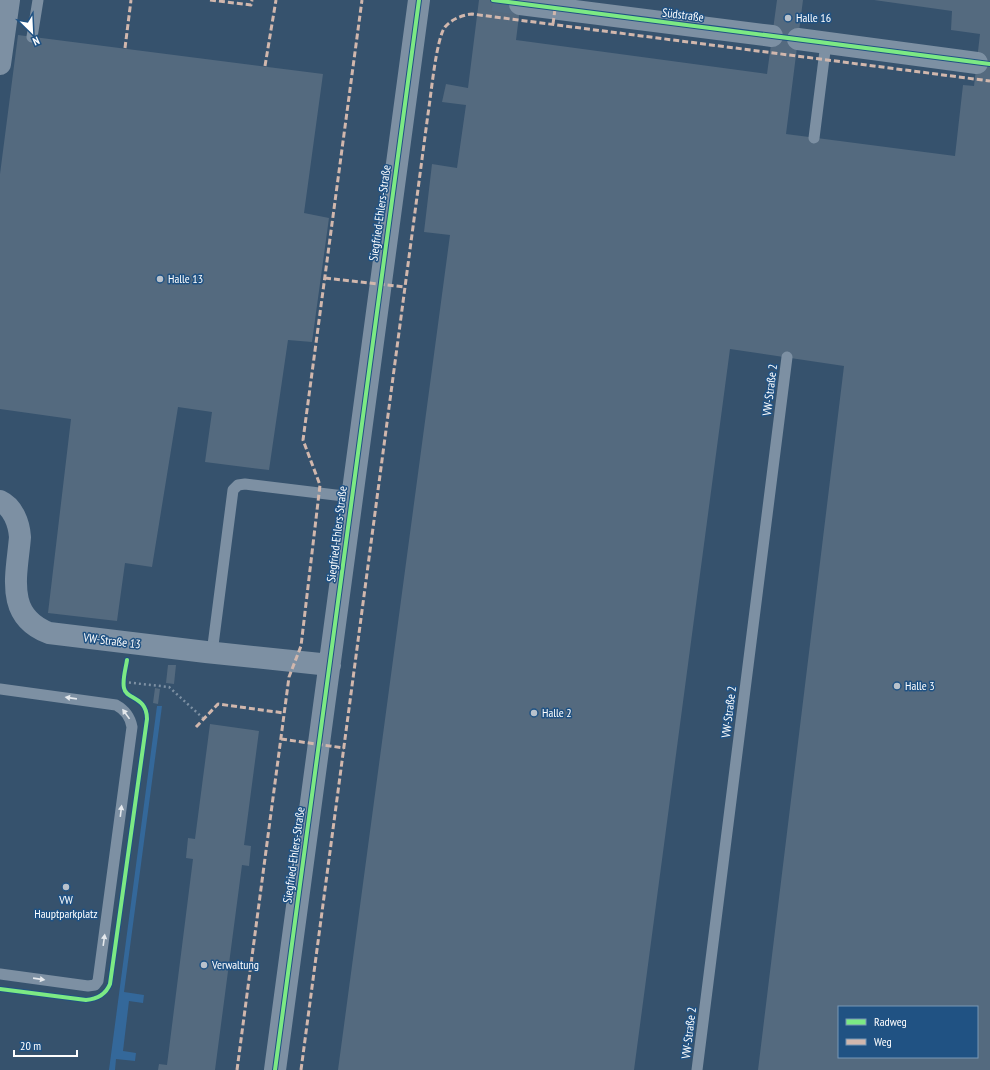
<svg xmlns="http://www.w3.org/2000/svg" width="990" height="1070" font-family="'PT Sans Narrow',sans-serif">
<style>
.green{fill:#34689a}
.building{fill:#546a7f;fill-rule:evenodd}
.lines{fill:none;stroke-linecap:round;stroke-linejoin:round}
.street-tunnel{stroke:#546c83;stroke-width:22;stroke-dasharray:22 11;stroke-linecap:butt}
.path{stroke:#7d90a3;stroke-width:2.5;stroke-dasharray:2 3;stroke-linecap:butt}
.lane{stroke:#7d90a3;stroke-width:11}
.street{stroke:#7d90a3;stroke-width:22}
.quiet{stroke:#d1b7ad;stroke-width:3;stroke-dasharray:6 3;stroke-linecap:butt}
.cycleway-casing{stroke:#205283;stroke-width:6}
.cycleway{stroke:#7ce984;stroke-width:4}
.oneway{fill:#e5e9ed}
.poi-dot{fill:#b9c2cc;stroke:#205283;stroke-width:1.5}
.labels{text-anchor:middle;stroke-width:3;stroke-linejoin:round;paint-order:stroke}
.street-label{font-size:12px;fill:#fff;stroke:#205283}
.poi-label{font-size:12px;fill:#fff;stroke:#205283;text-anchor:start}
</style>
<rect width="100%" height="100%" fill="#36526d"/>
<path class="green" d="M157,706H162L124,992L144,995L143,1003L129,1001L123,1051L136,1053L135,1061L116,1059L115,1070H109Z"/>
<path class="building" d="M479,0H521L516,40L767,74L777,0H803L786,134L955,156L963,85L974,86L980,34L951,30L952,11L874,0H990V1070H758L844,366L730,349L634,1070H338L450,235L424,232L432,164L457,168L466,105L442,102L446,84L468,88ZM839,1007H977V1057H839Z
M18,35L323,74L304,213L329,218L312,342L288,340L269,470L205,462L212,412L178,407L152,567L125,563L117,621L48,613L71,419L0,409V174Z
M168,665H176L174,684L166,683Z
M155,688L160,689L158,704L153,703Z
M210,724L259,731L244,845L251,846L249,866L242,865L215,1070H158L159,1064L167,1065L193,859L186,858L188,838L195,839Z"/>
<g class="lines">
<path class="street-tunnel" d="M493,0L520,4"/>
<path class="path" d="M124,682L169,687L204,719"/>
<path class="lane" d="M32,37L38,0
M814,138L826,43
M212,653L233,490L238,485L245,484L352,497
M0,689L116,705C125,710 130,716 132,727L98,981L95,985L88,986L0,974
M697,1070L787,357"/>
<path class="street" d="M520,4L772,36
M798,39L977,63
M0,64L9,0
M0,501C13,507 19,523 20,537C17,574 4,616 49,633L206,652L330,665
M275,1070L419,0"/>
<path class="quiet" d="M210,0L251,5L252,0
M553,24L555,9
M125,48L131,0
M265,66L276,0
M325,278L405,287
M196,727L218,704L284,713
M281,739L344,748
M237,1070L289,677L301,646L320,485L303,440L362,0
M301,1070L428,114C431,96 436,39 445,27C452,19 462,15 472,14L990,81"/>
<defs>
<path id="cycleway" d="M493,0L990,64
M0,989L86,1000C97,999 106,994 110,984L147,719C147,696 126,700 124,688C122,680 126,668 127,660
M275,1070L419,0"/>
</defs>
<use href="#cycleway" class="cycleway-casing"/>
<use href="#cycleway" class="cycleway"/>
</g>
<defs><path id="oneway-solid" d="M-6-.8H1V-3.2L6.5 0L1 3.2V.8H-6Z"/></defs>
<g class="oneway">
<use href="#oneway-solid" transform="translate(71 698) rotate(-172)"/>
<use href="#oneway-solid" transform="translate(126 714) rotate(-126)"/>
<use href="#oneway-solid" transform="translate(121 811) rotate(-83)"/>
<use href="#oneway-solid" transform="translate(104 940) rotate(-82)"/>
<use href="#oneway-solid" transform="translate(39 979) rotate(8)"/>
</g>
<g class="poi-dot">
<circle cx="788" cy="18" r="4"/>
<circle cx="160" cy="279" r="4"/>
<circle cx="897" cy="686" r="4"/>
<circle cx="534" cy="713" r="4"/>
<circle cx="66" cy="887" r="4"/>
<circle cx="204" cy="965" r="4"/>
</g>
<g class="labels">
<g class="street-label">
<text transform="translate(683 15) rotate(7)" y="4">Südstraße</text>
<text transform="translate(380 213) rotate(-82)" y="4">Siegfried-Ehlers-Straße</text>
<text transform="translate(770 390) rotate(-83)" y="4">VW-Straße 2</text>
<text transform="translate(337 534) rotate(-83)" y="4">Siegfried-Ehlers-Straße</text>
<text transform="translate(112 641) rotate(7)" y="4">VW-Straße 13</text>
<text transform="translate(729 712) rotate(-83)" y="4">VW-Straße 2</text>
<text transform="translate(294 855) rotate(-82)" y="4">Siegfried-Ehlers-Straße</text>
<text transform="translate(689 1033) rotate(-83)" y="4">VW-Straße 2</text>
</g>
<g class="poi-label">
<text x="796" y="22">Halle 16</text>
<text x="168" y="283">Halle 13</text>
<text x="905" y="690">Halle 3</text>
<text x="542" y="717">Halle 2</text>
<text x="66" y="904" text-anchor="middle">VW<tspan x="66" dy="14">Hauptparkplatz</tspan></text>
<text x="212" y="969">Verwaltung</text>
</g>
</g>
<rect x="838" y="1006" width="140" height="52" fill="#205283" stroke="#7997b5"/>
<rect x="846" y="1019" width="20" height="6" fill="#7ce984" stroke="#7997b5"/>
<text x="874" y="1026" font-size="12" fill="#ffffff">Radweg</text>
<rect x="846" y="1039" width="20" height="6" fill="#d1b7ad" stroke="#7997b5"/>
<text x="874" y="1046" font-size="12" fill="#ffffff">Weg</text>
<g transform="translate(32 32) rotate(156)" stroke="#205283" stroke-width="3" paint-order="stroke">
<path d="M0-3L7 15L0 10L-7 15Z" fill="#ffffff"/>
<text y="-6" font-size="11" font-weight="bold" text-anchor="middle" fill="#ffffff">N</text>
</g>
<path d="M14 1050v6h63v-6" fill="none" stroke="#ffffff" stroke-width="2"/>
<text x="20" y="1050" font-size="12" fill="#ffffff" stroke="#205283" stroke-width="3" paint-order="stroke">20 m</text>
</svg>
